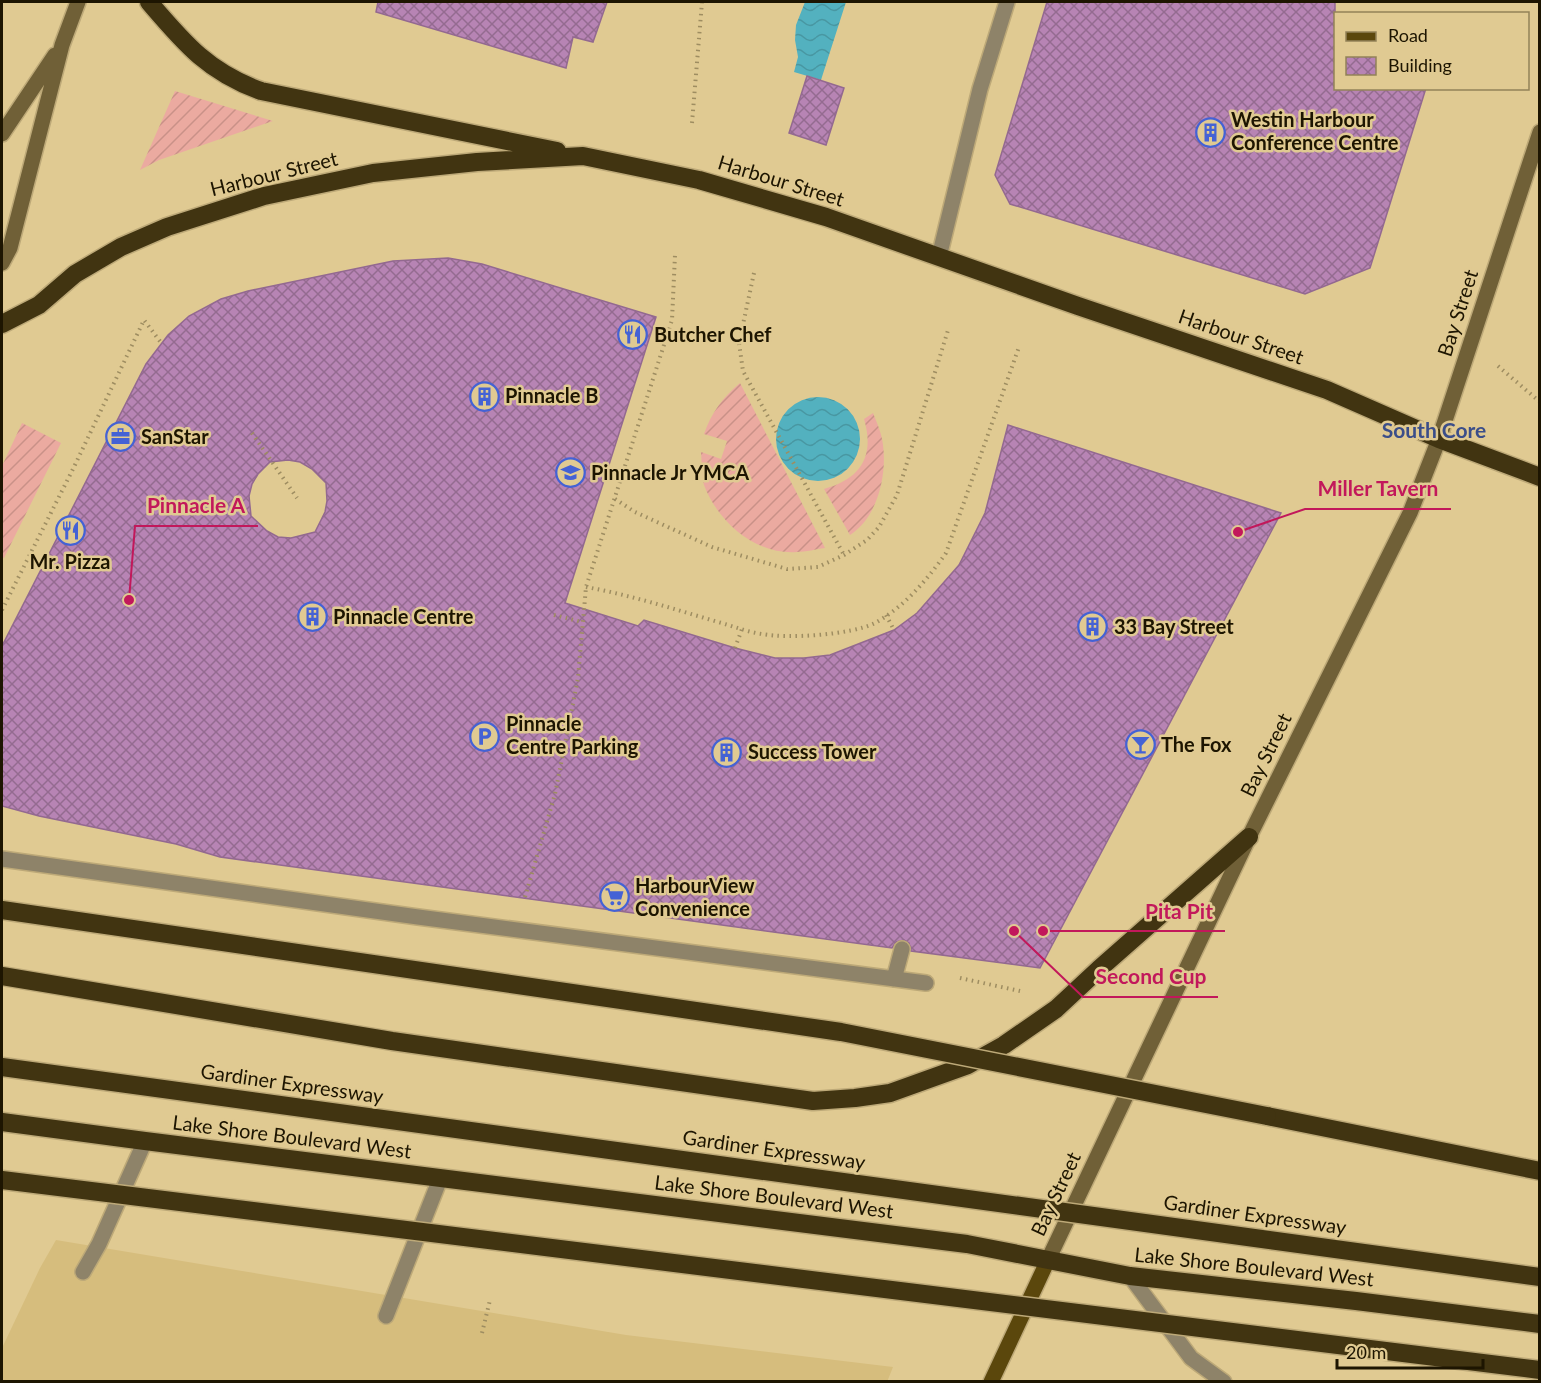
<svg xmlns="http://www.w3.org/2000/svg" width="1541" height="1383" font-family="Lato,sans-serif">
<style>
.built{fill:#d6bd7d}
.garden{fill:url(#garden-furrows)}
.water{fill:url(#water-waves)}
.building{fill:url(#building-cross-hatch);stroke:#936990;stroke-width:1.5;fill-rule:evenodd}
.lines{fill:none;stroke-linecap:round;stroke-linejoin:round}
.lane-casing{stroke:#bda978;stroke-width:18}
.secondary-casing{stroke:#bda978;stroke-width:18}
.primary-casing{stroke:#bda978;stroke-width:18}
.highway-casing{stroke:#bda978;stroke-width:21}
.path{stroke:#9e8d61;stroke-width:4;stroke-dasharray:1.5 4.5;stroke-linecap:butt}
.lane{stroke:#8e8369;stroke-width:15}
.secondary{stroke:#706037;stroke-width:15}
.primary{stroke:#5b470c;stroke-width:15}
.highway{stroke:#413411;stroke-width:18}
.highway-bridge-casing{stroke:#bda978;stroke-width:21;stroke-linecap:butt}
.highway-bridge{stroke:#413411;stroke-width:18}
.labels{text-anchor:middle;stroke-width:5;stroke-linejoin:round;paint-order:stroke}
.poi-label{font-size:20px;font-weight:bold;fill:#1d1501;stroke:#e0ca92;text-anchor:start}
.street-label{font-size:20px;fill:#1d1501;stroke:#e0ca92}
.neighbourhood-label{font-size:21px;font-weight:bold;fill:#3b4e89;stroke:#e0ca92}
.leader{fill:none;stroke:#c2185b;stroke-width:2}
.callout-dot{fill:#c2185b;stroke:#e0ca92;stroke-width:2}
.callout-label{font-size:21px;text-anchor:middle;font-weight:bold;fill:#c2185b;stroke:#e0ca92;stroke-width:5;stroke-linejoin:round;paint-order:stroke}
</style>
<defs>
<pattern id="garden-furrows" width="10" height="10" patternUnits="userSpaceOnUse" patternTransform="scale(1.5)"><rect width="10" height="10" fill="#ebaaa0"/><path d="M-1 1l2-2M0 10L10 0M9 11l2-2" fill="none" stroke="#c99188"/></pattern>
<pattern id="water-waves" width="16" height="10" patternUnits="userSpaceOnUse" patternTransform="scale(1.5)"><rect width="16" height="10" fill="#53b1bf"/><path d="M0 5q4-4 8 0t8 0" fill="none" stroke="#4897a2"/></pattern>
<pattern id="building-cross-hatch" width="8" height="8" patternUnits="userSpaceOnUse" patternTransform="scale(1.5)"><rect width="8" height="8" fill="#b784b4"/><path d="M0 0l8 8M0 8l8-8" fill="none" stroke="#946b90"/></pattern>
</defs>
<rect width="100%" height="100%" fill="#e0ca92"/>
<path class="built" d="M56,1240L626,1335L893,1367L887,1382H2V1348L40,1268Z"/>
<path class="garden" d="M175,91L273,121L159,160L140,170Z
M740,383L825,548C816,549 806,552 797,552C755,555 718,522 704,485C701,475 702,462 701,452L721,459L727,441L704,434C712,412 722,398 740,383Z
M873,413C877,423 882,434 883,445C887,475 878,517 850,535L824,489C861,479 875,456 864,419Z
M22,423L61,443L4,558L2,557V466Z"/>
<path class="water" d="M805,2H846L821,80L794,72L798,57L795,40L796,25Z
M776 439a42 42 0 1 1 84 0a42 42 0 1 1-84 0Z"/>
<path class="building" d="M378,2H607L593,42L573,37L566,68L376,12Z
M1047,2H1335V88H1426L1370,268L1305,294L1010,204L995,175Z
M807,76L844,88L826,145L789,133Z
M448,258L482,264L656,317L565,603L638,626L644,620L735,648L775,658H804L830,655L894,630L917,613L959,565L985,513L1008,425L1281,513L1040,968L911,951L909,943L904,940L896,942L892,948L220,857L176,844L39,816L2,806V646L146,364L168,335L189,316L221,299L248,291L393,261ZM288,460L300,462L312,469L326,483L327,501L325,512L315,532L291,538L278,537L267,531L251,516L249,496L252,484L258,474L270,462Z"/>
<g class="lines">
<defs>
<path id="lane" d="M939,257L980,89L1007,2
M2,859L418,917L926,983
M894,979L902,949
M83,1272L99,1244L145,1141
M1130,1276L1191,1358L1224,1382
M386,1316L440,1179"/>
<path id="secondary" d="M2,134L55,55
M2,263L10,248L62,45L78,2
M1048,1260L1249,837L1410,513L1439,439L1540,132"/>
<path id="primary" d="M991,1382L1048,1260"/>
<path id="highway" d="M149,2C184,43 208,72 261,91L557,151
M2,324L39,305L75,274L121,247L167,227L264,196L373,173L477,162L583,156L699,180L826,217L1078,306L1327,390L1439,439L1540,477
M2,976L392,1041L813,1101L855,1098L890,1093L968,1065L1004,1045L1056,1009L1099,969L1249,837
M1267,1116L1540,1171
M2,1122L145,1141L967,1244L1130,1276L1356,1301L1540,1324"/>
</defs>
<use href="#lane" class="lane-casing"/>
<use href="#secondary" class="secondary-casing"/>
<use href="#primary" class="primary-casing"/>
<use href="#highway" class="highway-casing"/>
<path class="path" d="M692,123L702,2
M754,273L739,343L743,371L844,555
M1498,366L1540,402
M252,433L297,498
M615,499L635,512L712,547L787,569L818,567L844,555L867,540L879,527L897,495L949,327
M586,587C630,595 674,609 718,622C733,626 747,632 762,634C788,639 851,635 875,623C904,607 927,580 946,553L1019,347
M2,610L73,469L144,320L162,344
M554,615L582,622
M886,615L894,630
M735,648L742,629
M525,897L555,794L578,678L586,587L672,320L675,255
M960,978L1020,991
M482,1333L490,1300"/>
<use href="#lane" class="lane"/>
<use href="#secondary" class="secondary"/>
<use href="#primary" class="primary"/>
<use href="#highway" class="highway"/>
<defs>
<path id="highway-bridge" d="M2,910L841,1032L1267,1116
M2,1067L1540,1277
M2,1180L1540,1370"/>
</defs>
<use href="#highway-bridge" class="highway-bridge-casing"/>
<use href="#highway-bridge" class="highway-bridge"/>
</g>
<defs>
<symbol id="building-ring" viewBox="-11 -11 22 22"><circle r="9.5" fill="#e0ca92" stroke="#4462d5" stroke-width="1.5"/><path d="M-4-6H4V6H1V3H-1V6H-4ZM-2.5-4.3h1.7v1.8h-1.7ZM.8-4.3h1.7v1.8H.8ZM-2.5-1h1.7V.8h-1.7ZM.8-1h1.7V.8H.8Z" fill="#4462d5"/></symbol>
<symbol id="restaurant-ring" viewBox="-11 -11 22 22"><circle r="9.5" fill="#e0ca92" stroke="#4462d5" stroke-width="1.5"/><path d="M-5-6h1v4h1v-4h1v4h1v-4h1v5L-1.5 .5V6h-2V.5L-5-1ZM5-6V6H3V1.5H1.5Q1.5-4 5-6Z" fill="#4462d5"/></symbol>
<symbol id="office-ring" viewBox="-11 -11 22 22"><circle r="9.5" fill="#e0ca92" stroke="#4462d5" stroke-width="1.5"/><path d="M-6-3h4V-5.5h4V-3h4V5H-6ZM-1-4.5V-3h2v-1.5ZM-6 0V1H6V0Z" fill="#4462d5"/></symbol>
<symbol id="school-ring" viewBox="-11 -11 22 22"><circle r="9.5" fill="#e0ca92" stroke="#4462d5" stroke-width="1.5"/><path d="M0-5L7-2L0 1L-7-2ZM-4 1L0 2.5L4 1V4Q0 6-4 4Z" fill="#4462d5"/></symbol>
<symbol id="parking-ring" viewBox="-11 -11 22 22"><circle r="9.5" fill="#e0ca92" stroke="#4462d5" stroke-width="1.5"/><path d="M-3.5-5.5H1a3.5 3.5 0 0 1 0 7H-1V5.5H-3.5ZM-1-3.4V-.6H.8a1.4 1.4 0 0 0 0-2.8Z" fill="#4462d5"/></symbol>
<symbol id="bar-ring" viewBox="-11 -11 22 22"><circle r="9.5" fill="#e0ca92" stroke="#4462d5" stroke-width="1.5"/><path d="M-6-5H6L.8 .8V4.5H3.5V6h-7V4.5H-.8V.8Z" fill="#4462d5"/></symbol>
<symbol id="supermarket-ring" viewBox="-11 -11 22 22"><circle r="9.5" fill="#e0ca92" stroke="#4462d5" stroke-width="1.5"/><path d="M-6-5.5h2.5l.6 2H6L4.5 2H-2.5L-4.4-4H-6ZM-1.5 3.2a1.3 1.3 0 1 0 .1 0ZM3 3.2a1.3 1.3 0 1 0 .1 0Z" fill="#4462d5"/></symbol>
</defs>
<g fill-rule="evenodd">
<use href="#building-ring" x="1194" y="116" width="33" height="33"/>
<use href="#restaurant-ring" x="616" y="318" width="33" height="33"/>
<use href="#building-ring" x="468" y="380" width="33" height="33"/>
<use href="#office-ring" x="104" y="420" width="33" height="33"/>
<use href="#school-ring" x="554" y="456" width="33" height="33"/>
<use href="#restaurant-ring" x="54" y="514" width="33" height="33"/>
<use href="#building-ring" x="296" y="600" width="33" height="33"/>
<use href="#building-ring" x="1076" y="610" width="33" height="33"/>
<use href="#parking-ring" x="468" y="720" width="33" height="33"/>
<use href="#bar-ring" x="1124" y="728" width="33" height="33"/>
<use href="#building-ring" x="710" y="736" width="33" height="33"/>
<use href="#supermarket-ring" x="598" y="880" width="33" height="33"/>
</g>
<g class="labels">
<g class="poi-label">
<text x="1231" y="127">Westin Harbour<tspan x="1231" dy="23">Conference Centre</tspan></text>
<text x="654" y="342">Butcher Chef</text>
<text x="505" y="403">Pinnacle B</text>
<text x="141" y="444">SanStar</text>
<text x="591" y="480">Pinnacle Jr YMCA</text>
<text x="70" y="569" text-anchor="middle">Mr. Pizza</text>
<text x="333" y="624">Pinnacle Centre</text>
<text x="1114" y="634">33 Bay Street</text>
<text x="506" y="731">Pinnacle<tspan x="506" dy="23">Centre Parking</tspan></text>
<text x="1161" y="752">The Fox</text>
<text x="748" y="759">Success Tower</text>
<text x="635" y="893">HarbourView<tspan x="635" dy="23">Convenience</tspan></text>
</g>
<g class="street-label">
<text transform="translate(274 174) rotate(-14)" y="7">Harbour Street</text>
<text transform="translate(781 181) rotate(17)" y="7">Harbour Street</text>
<text transform="translate(1458 313) rotate(-72)" y="7">Bay Street</text>
<text transform="translate(1241 337) rotate(19)" y="7">Harbour Street</text>
<text transform="translate(1266 755) rotate(-64)" y="7">Bay Street</text>
<text transform="translate(292 1084) rotate(8)" y="7">Gardiner Expressway</text>
<text transform="translate(292 1137) rotate(7)" y="7">Lake Shore Boulevard West</text>
<text transform="translate(774 1150) rotate(8)" y="7">Gardiner Expressway</text>
<text transform="translate(1056 1194) rotate(-65)" y="7">Bay Street</text>
<text transform="translate(774 1197) rotate(7)" y="7">Lake Shore Boulevard West</text>
<text transform="translate(1255 1215) rotate(8)" y="7">Gardiner Expressway</text>
<text transform="translate(1254 1267) rotate(6)" y="7">Lake Shore Boulevard West</text>
</g>
<g class="neighbourhood-label">
<text x="1434" y="438">South Core</text>
</g>
</g>
<path class="leader" d="M1238 532L1305 509H1451M129 600L135 526H258M1043 931L1133 931H1225M1014 931L1083 997H1218"/>
<g class="callout-dot">
<circle cx="1238" cy="532" r="6"/>
<circle cx="129" cy="600" r="6"/>
<circle cx="1043" cy="931" r="6"/>
<circle cx="1014" cy="931" r="6"/>
</g>
<g class="callout-label">
<text x="1378" y="496">Miller Tavern</text>
<text x="196" y="513">Pinnacle A</text>
<text x="1179" y="919">Pita Pit</text>
<text x="1151" y="984">Second Cup</text>
</g>
<rect width="1541" height="1383" fill="none" stroke="#1d1501" stroke-width="6"/>
<rect x="1334" y="12" width="195" height="78" fill="#e0ca92" stroke="#928258" stroke-width="1.5"/>
<rect x="1346" y="32" width="30" height="9" fill="#5b470c" stroke="#928258" stroke-width="1.5"/>
<text x="1388" y="42" font-size="18" fill="#1d1501">Road</text>
<rect x="1346" y="57" width="30" height="18" fill="url(#building-cross-hatch)" stroke="#928258" stroke-width="1.5"/>
<text x="1388" y="72" font-size="18" fill="#1d1501">Building</text>
<path d="M1337 1359v9h146v-9" fill="none" stroke="#1d1501" stroke-width="3"/>
<text x="1346" y="1359" font-size="18" fill="#1d1501" stroke="#e0ca92" stroke-width="4.5" paint-order="stroke">20 m</text>
</svg>
